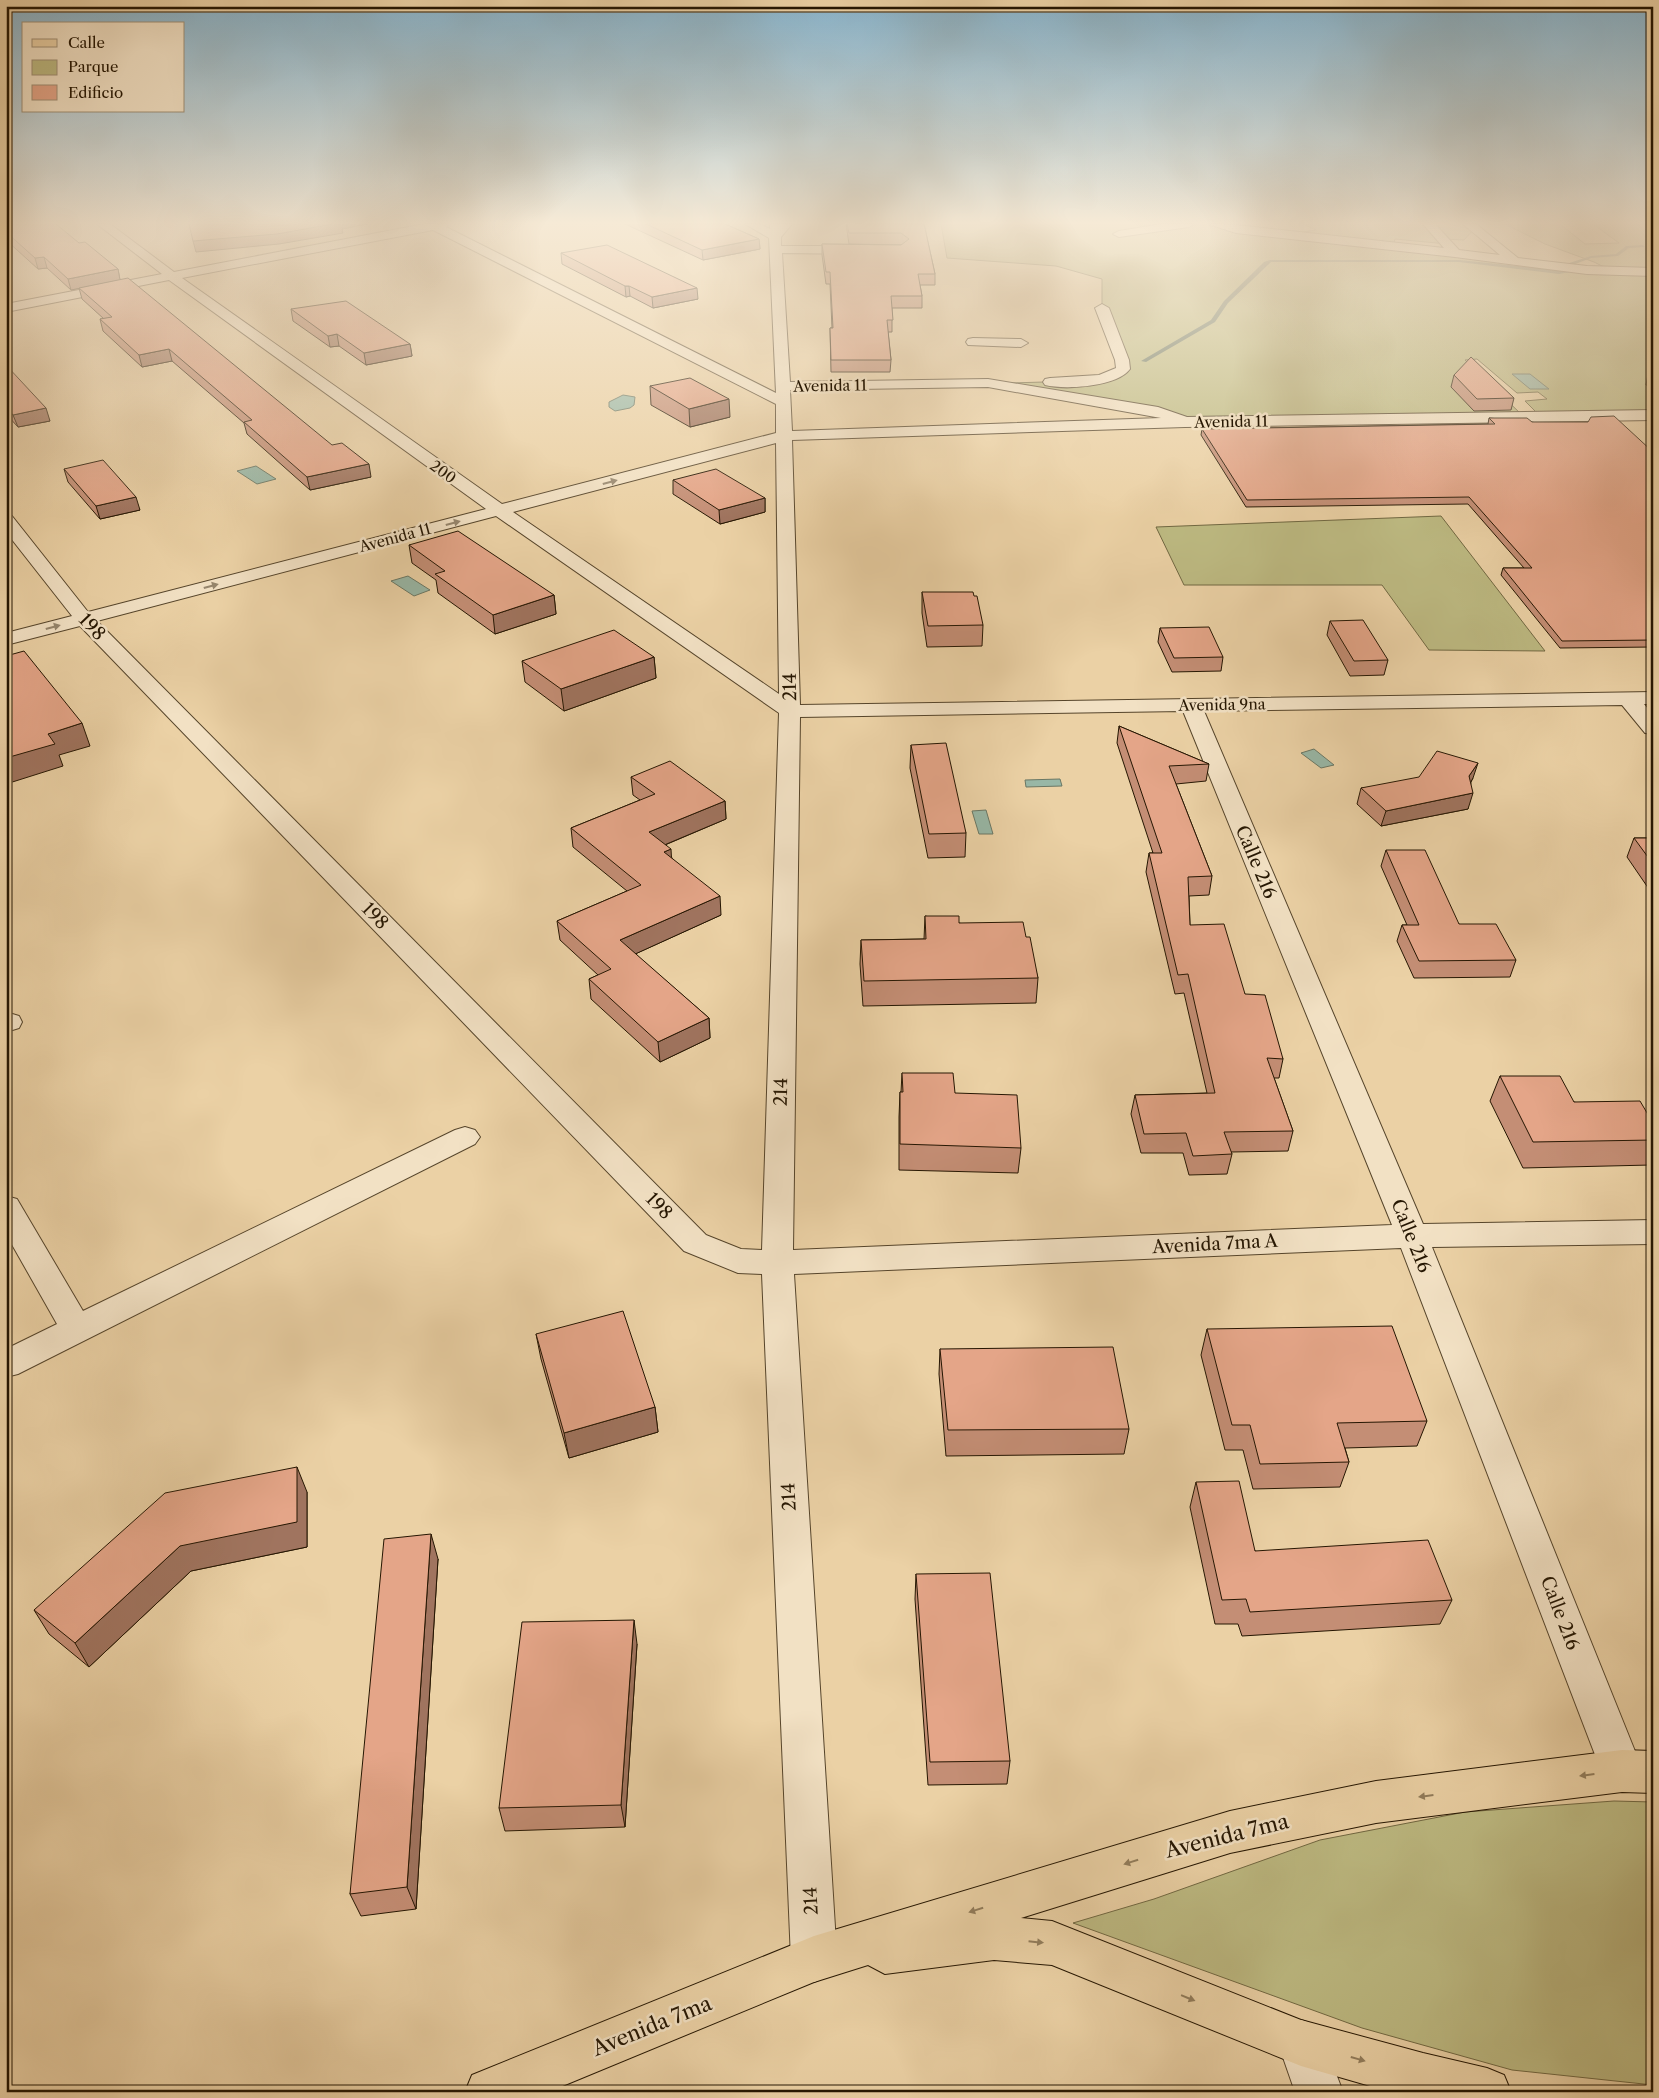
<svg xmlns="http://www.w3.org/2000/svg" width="1659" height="2098" font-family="'Libre Caslon Text',serif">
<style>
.green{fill:#bdba82;stroke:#716842}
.water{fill:#98b7a6;stroke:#6a7764}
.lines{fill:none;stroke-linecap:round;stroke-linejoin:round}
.stream{fill:#6a7764;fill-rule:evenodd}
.minor-casing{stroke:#56452b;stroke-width:2}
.major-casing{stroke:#251602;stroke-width:2}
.minor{fill:#f2e1c4;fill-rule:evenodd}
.major{fill:#ebd1a5;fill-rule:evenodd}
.wall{fill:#c48e75;stroke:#251602}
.shaded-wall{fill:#a0745f;stroke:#251602}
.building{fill:#e4a588;stroke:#251602}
.oneway{fill:#96866d}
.oneway2{fill:#927d5c}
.labels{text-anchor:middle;stroke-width:5;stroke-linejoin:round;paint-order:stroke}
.far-street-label{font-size:15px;fill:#251602;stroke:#f2e1c4}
.street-label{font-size:18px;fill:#251602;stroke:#f2e1c4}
.near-street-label{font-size:21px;fill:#251602;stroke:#f2e1c4}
</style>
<rect width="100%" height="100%" fill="#ebd1a5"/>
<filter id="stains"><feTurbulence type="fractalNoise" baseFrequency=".004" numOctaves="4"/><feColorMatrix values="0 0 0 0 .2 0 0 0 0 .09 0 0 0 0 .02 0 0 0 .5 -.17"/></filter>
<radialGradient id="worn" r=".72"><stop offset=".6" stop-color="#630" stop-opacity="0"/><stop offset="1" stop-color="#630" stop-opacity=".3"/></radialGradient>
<path class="green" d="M941,224H1213L1296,233L1316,230L1303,224H1468L1474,229L1464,240L1442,239L1447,244L1395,239L1393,246L1612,271L1594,262L1545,244L1505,224H1560L1585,244L1619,243L1593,224H1653V265L1639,272H1653V415L1541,417L1525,401L1547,399L1538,392L1517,393L1477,359L1465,360L1521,414L1185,422L1010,383L1079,381L1119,373L1102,308V279L1056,266L947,258Z
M1441,516L1545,651L1429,650L1382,585H1184L1156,527Z
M1614,1801L1653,1802V2085L1512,2070L1362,2028L1073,1923L1154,1899L1320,1840L1465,1812Z"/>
<path class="water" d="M1512,374H1530L1549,389H1530Z
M623,395L635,397L634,405L630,408L615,411L609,407V402Z
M256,466L276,479L257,484L237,471Z
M408,576L430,590L414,596L391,581Z
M1314,749L1334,765L1321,768L1301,753Z
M1060,779L1062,786L1026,787L1025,780Z
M986,810L993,834H979L972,811Z"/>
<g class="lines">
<path class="stream" d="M1643,245L1645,247L1629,248L1618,256L1591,258L1570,266V272L1559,274L1459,262H1271L1228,303L1215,322L1146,362L1141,361L1211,320L1224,301L1264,262L1270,260H1459L1559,270H1565L1566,264L1591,256L1616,254L1626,246Z"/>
<defs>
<path id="minor" d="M97,224H110L174,272L424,224H449L446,227L776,393L769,238L745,224H760L770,229V224H792L781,237V246H859L865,250L859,254L782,253L790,382L988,379L1158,407L1187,417L1653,410V420L1185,427L792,440L800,705L1653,692V704H1644L1653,715V734L1645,733L1622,705L1204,711L1423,1224L1653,1220V1244L1432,1247L1643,1771L1637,1786L1622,1792L1607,1786L1401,1248L794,1274L837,1959L830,1975L814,1982L798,1975L791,1959L762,1274L738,1273L684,1251L80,626L6,645V633L72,616L6,532V515L12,516L88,612L486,509L169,280L6,312V304L162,274ZM433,230L776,404V433L502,504L182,278ZM988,387L1161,418L792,431L790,390ZM776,443L779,694L513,512ZM496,516L779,713L762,1250L741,1249L706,1235L97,621ZM1183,711L1392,1225L793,1250L800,717Z
M1162,224H1194L1189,227L1119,237L1113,234L1119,231Z
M1208,224H1228L1444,248L1423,224H1435L1459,250L1500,255L1463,224H1476L1518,258L1587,266L1653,268V276L1587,274L1455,257L1236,233Z
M1102,304L1109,308L1129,360L1130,369C1117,387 1065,390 1045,385L1043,382L1045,379L1050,378L1099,375L1116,368L1115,360L1095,308Z
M973,338L1021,339L1028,343L1021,347L968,345L966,342L968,339Z
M9,1013L19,1016L22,1022L19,1028L6,1032V1014Z
M465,1127L475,1130L480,1137L475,1144L18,1374L6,1377V1349L57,1324L6,1234V1196L17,1199L83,1311L455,1130Z
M1301,2020L1318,2026L1343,2092H1295L1278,2043L1284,2026Z"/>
<path id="major" d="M1622,1750L1653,1751V1793L1622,1792L1376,1823L1230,1853L1021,1918L1052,1921L1301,2020L1423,2053L1487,2068L1504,2075L1511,2092H1391L1301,2066L1052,1965L994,1960L885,1974L868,1965L814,1982L548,2092H465L472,2075L814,1936L1230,1811L1376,1781Z"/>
</defs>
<use href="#minor" class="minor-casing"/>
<use href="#major" class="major-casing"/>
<use href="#minor" class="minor"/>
<use href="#major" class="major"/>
</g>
<path class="wall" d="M6,224L79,243L118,269L120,280L371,477L310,490L247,434L244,423L172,361L142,367L103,331L100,319H104L82,299L79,288L71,290L47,268L38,269L6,240Z
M625,224H725L759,239L760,249L703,260Z
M846,224H924L935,274V285H920L922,296V308H892V332H888L891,360L890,372H831L830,328H832L830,284H826L822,255V244L902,245L849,244Z
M561,253L698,299L653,308L630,296L626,297L562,264Z
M291,309L410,344L412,356L366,365L339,346L330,347L293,321Z
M1653,346V386L1646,385Z
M6,365L50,421L18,427L6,414Z
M1454,375L1514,398L1511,410L1474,411L1451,387Z
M650,386L730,417L690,427L651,405Z
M1489,418L1532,422L1653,452V647L1560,648L1501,575L1503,568H1524L1468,504L1246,507L1201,435L1202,429L1488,424Z
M64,469L140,510L100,519L68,482Z
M673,480L765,498V512L720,524L673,494Z
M409,545L554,595L556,614L495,634L438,593L436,580L412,563Z
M922,592L983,625L982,646L927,647L922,613Z
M1330,621L1388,660L1384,675L1350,676L1327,635Z
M1160,628L1223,657L1221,671L1172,672L1158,642Z
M654,657L656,678L564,711L525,682L522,661Z
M1119,726L1209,764L1206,781L1176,784L1212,876L1209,895L1189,896L1190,925L1245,994L1283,1059L1279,1078H1274L1293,1131L1288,1151L1231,1152L1232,1154L1227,1174L1189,1175L1183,1153H1141L1131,1114L1135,1095L1207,1093L1184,993L1175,994L1146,872L1149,853H1153L1117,743Z
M911,745L966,833L965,857L928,858L910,768Z
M631,777L725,801L726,819L665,845L672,858L721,915L635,954L709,1018L710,1038L660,1062L591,999L589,979L598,975L560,940L557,921L627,891L573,847L571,828L640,800L633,795Z
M1473,778L1471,782L1468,809L1381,826L1357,804L1361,788Z
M1634,838H1653V895L1627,857Z
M1386,850L1459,924L1516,960L1510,977L1414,978L1397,941L1402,925H1407L1381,866Z
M925,916L1026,937L1038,978L1036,1003L863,1006L860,964L861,940L924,939Z
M902,1073L955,1093L1021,1148L1018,1173L899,1170V1117L900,1092H901Z
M1500,1076L1574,1102L1653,1123V1160L1651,1165L1523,1168L1490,1101Z
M1207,1329L1427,1421L1417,1446L1345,1448L1349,1462L1340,1487L1253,1489L1243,1450H1225L1201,1355Z
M536,1334L655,1407L658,1432L569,1458L541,1359Z
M940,1349L1129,1429L1124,1454L946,1456L939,1374Z
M1196,1482L1255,1551L1452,1600L1440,1624L1242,1636L1238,1624H1215L1190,1507Z
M307,1492V1547L191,1571L89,1667L49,1634L34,1610Z
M438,1559L416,1909L361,1916L350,1894Z
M916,1574L1010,1761L1007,1784L928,1785L915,1599Z
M637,1644L625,1827L505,1831L499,1808Z"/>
<path class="shaded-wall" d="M333,224H368L342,229L343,233L279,244L196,252L193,241Z
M759,239L760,249L703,260L702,250Z
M44,257L47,268L38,269L35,258Z
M118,269L120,280L71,290L68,279Z
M625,286H629L630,296L626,297Z
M697,288L698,299L653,308L652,297Z
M337,334L339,346L330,347L328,336Z
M410,344L412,356L366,365L364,353Z
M169,349L172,361L142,367L139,355Z
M729,399L730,417L690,427L689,409Z
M46,408L50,421L18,427L13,415Z
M369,464L371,477L310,490L307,477Z
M136,497L140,510L100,519L96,506Z
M765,498V512L720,524L719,510Z
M554,595L556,614L495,634L493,615Z
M654,657L656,678L564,711L561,689Z
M82,723L90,746L59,755L63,766L6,784V758L48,734Z
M1478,763L1473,778L1465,792L1469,776Z
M1473,793L1468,809L1381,826L1386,811Z
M725,801L726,819L650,851L649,832Z
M671,849L672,868L664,852Z
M720,896L721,915L622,960L620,940Z
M709,1018L710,1038L660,1062L658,1042Z
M655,1407L658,1432L569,1458L564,1433Z
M297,1467L307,1492V1547L191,1571L89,1667L75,1643L180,1546Z
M431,1534L438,1559L416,1909L407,1887Z
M634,1620L637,1644L625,1827L621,1805Z"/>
<path class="building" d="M6,224H56L79,243L85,242L118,269L68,279L44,257L35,258L6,232Z
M189,224H333L277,234L193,241Z
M646,224H725L759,239L702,250Z
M847,224H924L935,274H918L922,296H891L893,320H887L891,360H831L830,328H833L830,272H826L822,244L901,245L909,239L901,233H849Z
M607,245L697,288L652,297L629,286H625L561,253Z
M128,278L332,445L342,443L369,464L307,477L244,422L252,420L169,349L139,355L100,319L112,317L79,288Z
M346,301L410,344L364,353L337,334L328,336L291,309Z
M1653,354V373H1650Z
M1471,357L1514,398L1477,399L1454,375Z
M6,365L46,408L13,415L6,406Z
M690,378L729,399L689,409L650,386Z
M1614,416L1653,452V640L1562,641L1503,568H1532L1469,497L1247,500L1202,429L1495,424L1489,418H1527L1532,422H1588L1591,417Z
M103,460L136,497L96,506L64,469Z
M716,469L765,498L719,510L673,480Z
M458,531L554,595L493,615L435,574L445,571L409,545Z
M922,592H973L974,596H977L983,625L928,626Z
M1363,620L1388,660L1354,661L1330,621Z
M1209,627L1223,657L1174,658L1160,628Z
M614,630L654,657L561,689L522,661Z
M24,651L82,723L48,734L55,744L6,758V656Z
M1119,726L1209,764L1169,766L1212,876L1188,877L1190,925L1224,924L1245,994L1265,995L1283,1059L1267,1058L1293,1131L1224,1132L1232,1154L1193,1156L1186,1133L1144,1134L1135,1095L1215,1093L1188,974L1178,975L1149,853H1162Z
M946,743L966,833L929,834L911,745Z
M1437,751L1478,763L1469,776L1473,793L1386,811L1361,788L1419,777Z
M670,761L725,801L649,832L671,849L664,852L720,896L620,940L709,1018L658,1042L589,979L611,969L557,921L641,885L571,828L655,794L631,777Z
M1634,838H1653V864Z
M1386,850H1425L1459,924H1496L1516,960L1419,961L1402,925H1419Z
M925,916H959V923L1023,922L1026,937H1030L1038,978L864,981L861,940L926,939Z
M902,1073H953L955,1093L1017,1095L1021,1148L900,1144V1092H903Z
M1500,1076H1560L1574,1102L1640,1101L1653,1123V1140L1533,1142Z
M623,1311L655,1407L564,1433L536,1334Z
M1392,1326L1427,1421L1337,1423L1349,1462L1260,1464L1250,1425H1232L1207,1329Z
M1113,1347L1129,1429L948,1430L940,1349Z
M297,1467V1522L180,1546L75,1643L34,1610L165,1493Z
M1239,1481L1255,1551L1428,1540L1452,1600L1250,1612L1246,1599L1222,1600L1196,1482Z
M431,1534L407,1887L350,1894L384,1539Z
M990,1573L1010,1761L930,1762L916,1574Z
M634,1620L621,1805L499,1808L522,1622Z"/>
<defs><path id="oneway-solid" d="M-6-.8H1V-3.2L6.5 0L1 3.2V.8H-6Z" transform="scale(1.25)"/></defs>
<g class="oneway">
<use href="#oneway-solid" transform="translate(610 482) rotate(-15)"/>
<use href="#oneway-solid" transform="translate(453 523) rotate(-15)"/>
<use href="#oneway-solid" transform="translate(211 586) rotate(-15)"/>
<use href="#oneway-solid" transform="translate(53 627) rotate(-15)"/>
</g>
<g class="oneway2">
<use href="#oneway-solid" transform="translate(1587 1775) rotate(173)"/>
<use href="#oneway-solid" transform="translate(1426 1796) rotate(173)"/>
<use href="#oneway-solid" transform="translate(1131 1862) rotate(163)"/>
<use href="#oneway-solid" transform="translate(976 1910) rotate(163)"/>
<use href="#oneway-solid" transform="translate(1036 1942) rotate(6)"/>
<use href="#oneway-solid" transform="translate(1188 1998) rotate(22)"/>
<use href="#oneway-solid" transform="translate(1358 2059) rotate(16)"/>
</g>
<linearGradient id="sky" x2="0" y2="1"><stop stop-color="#88b5ce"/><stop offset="0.43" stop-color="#f6ead6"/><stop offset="1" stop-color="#f6ead6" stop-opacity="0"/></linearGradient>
<rect width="1659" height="518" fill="url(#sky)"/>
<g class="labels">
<g class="far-street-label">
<text transform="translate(830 386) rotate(-1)" y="5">Avenida 11</text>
<text transform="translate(1231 422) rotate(-1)" y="5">Avenida 11</text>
<text transform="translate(443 472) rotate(36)" y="5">200</text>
<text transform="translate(395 538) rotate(-15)" y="5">Avenida 11</text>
<text transform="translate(1222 705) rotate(-1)" y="5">Avenida 9na</text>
</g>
<g class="street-label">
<text transform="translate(92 627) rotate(47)" y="6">198</text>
<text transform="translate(790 687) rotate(-91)" y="6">214</text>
<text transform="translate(1256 862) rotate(67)" y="6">Calle 216</text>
<text transform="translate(375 916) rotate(46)" y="6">198</text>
<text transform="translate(781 1092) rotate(-89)" y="6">214</text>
<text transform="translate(659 1206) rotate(46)" y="6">198</text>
<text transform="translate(1411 1236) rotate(68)" y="6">Calle 216</text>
<text transform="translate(1215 1244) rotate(-3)" y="6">Avenida 7ma A</text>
<text transform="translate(789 1497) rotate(-93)" y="6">214</text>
<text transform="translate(1560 1613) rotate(69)" y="6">Calle 216</text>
<text transform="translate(811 1901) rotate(-93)" y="6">214</text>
</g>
<g class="near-street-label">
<text transform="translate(1227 1836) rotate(-14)" y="7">Avenida 7ma</text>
<text transform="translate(652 2026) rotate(-22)" y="7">Avenida 7ma</text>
</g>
</g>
<rect width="1659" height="2098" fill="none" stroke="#ebd1a5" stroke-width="25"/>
<rect x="8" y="8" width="1644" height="2083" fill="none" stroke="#251602" stroke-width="2.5"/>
<rect x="12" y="12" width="1634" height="2073" fill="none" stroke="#251602"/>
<rect x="22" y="22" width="162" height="90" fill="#f2e1c4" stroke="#a09076"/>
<rect x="32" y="39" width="25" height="8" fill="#ebd1a5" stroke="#a09076"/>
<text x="68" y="48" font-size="15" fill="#251602">Calle</text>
<rect x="32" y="60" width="25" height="15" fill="#bdba82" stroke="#a09076"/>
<text x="68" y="72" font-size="15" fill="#251602">Parque</text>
<rect x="32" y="85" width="25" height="15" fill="#e4a588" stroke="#a09076"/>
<text x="68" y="98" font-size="15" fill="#251602">Edificio</text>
<rect width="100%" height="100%" filter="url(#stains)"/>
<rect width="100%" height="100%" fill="url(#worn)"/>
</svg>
